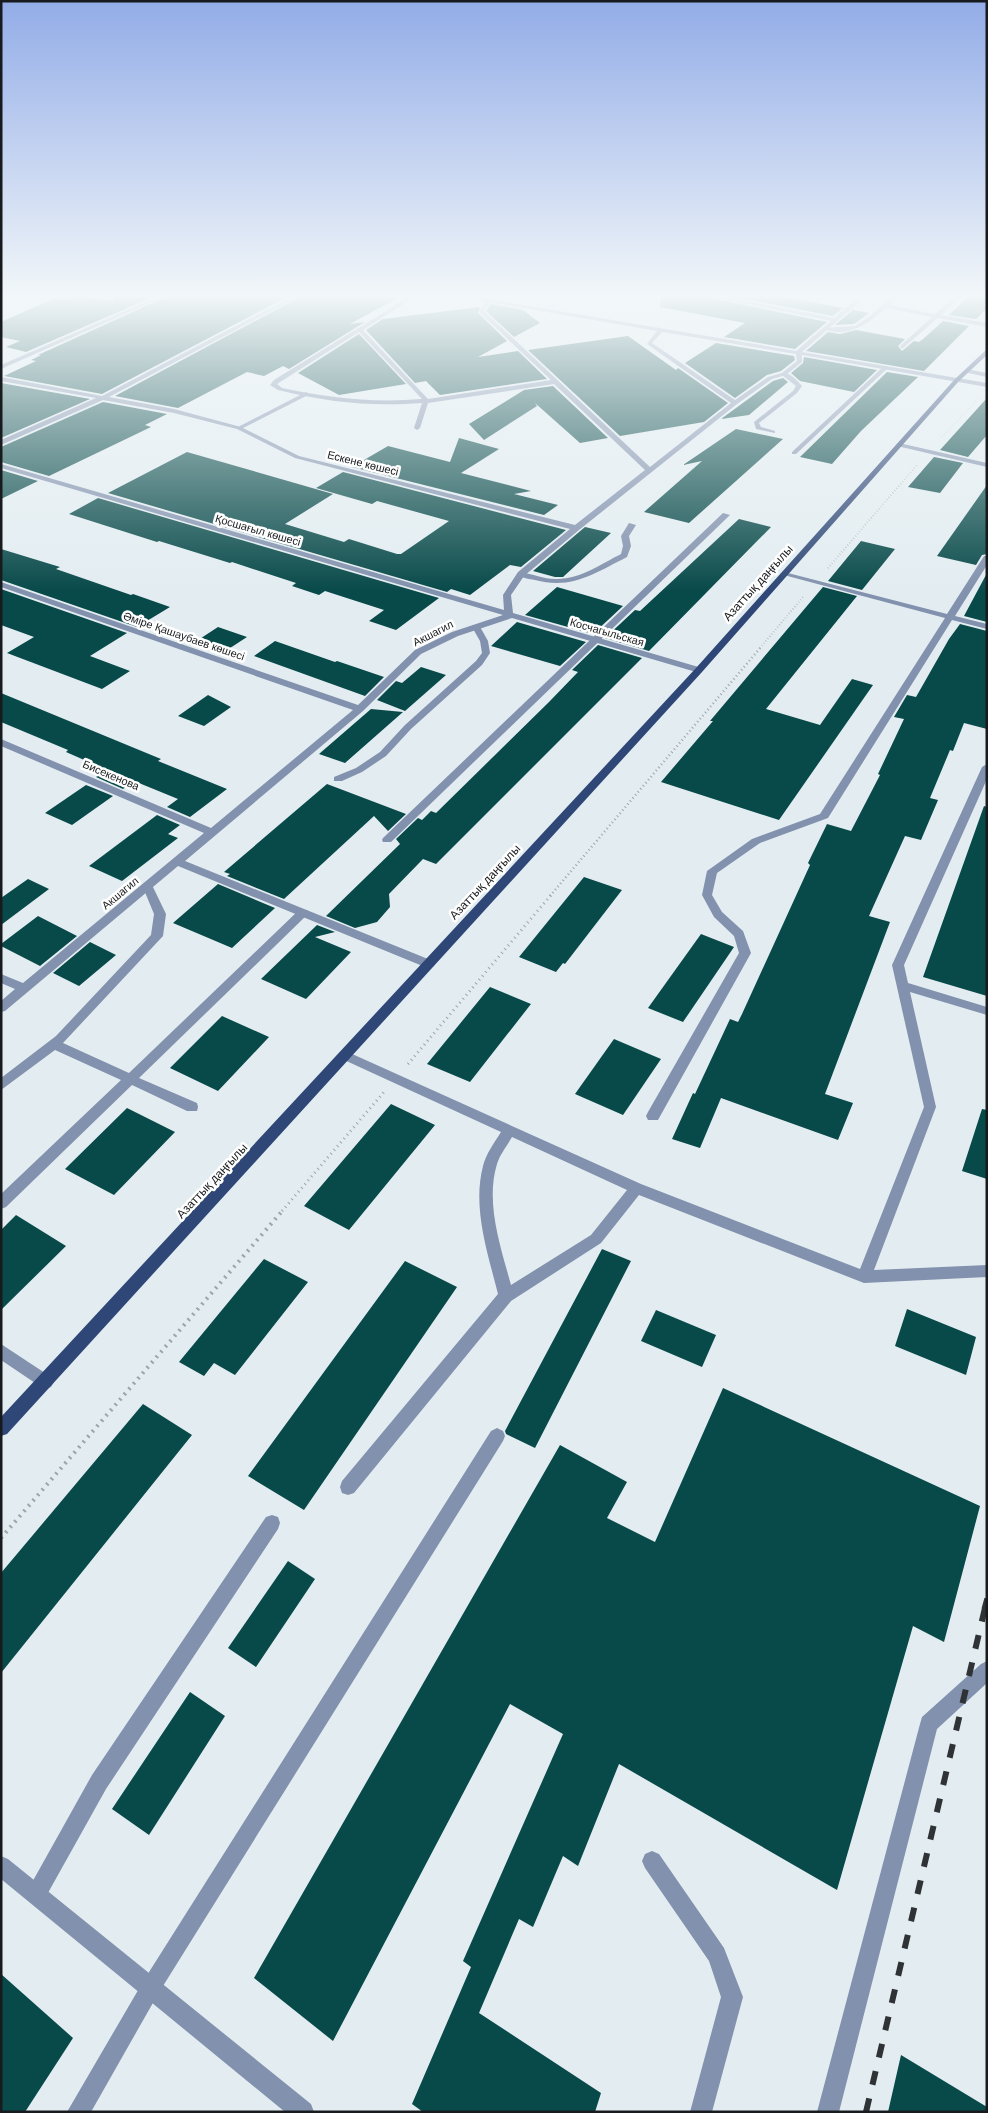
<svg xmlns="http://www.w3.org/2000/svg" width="988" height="2113" font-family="Helvetica,sans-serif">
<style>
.building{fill:#084949}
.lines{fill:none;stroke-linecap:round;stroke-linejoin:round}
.path-far4{stroke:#9da5a8;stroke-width:1;stroke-dasharray:0.5 2;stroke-linecap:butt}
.path-far3{stroke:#9da5a8;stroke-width:2;stroke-dasharray:0.5 2.5;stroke-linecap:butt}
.path-far2{stroke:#9da5a8;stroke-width:2.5;stroke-dasharray:1 3;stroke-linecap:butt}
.path-far1{stroke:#9da5a8;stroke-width:3;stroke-dasharray:1 4;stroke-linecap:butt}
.path{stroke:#9da5a8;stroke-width:4;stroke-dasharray:2 5;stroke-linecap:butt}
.service{fill:#8291ad;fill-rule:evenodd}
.minor{fill:#8291ad;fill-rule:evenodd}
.primary{fill:#2e4776;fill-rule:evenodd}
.rail-far1{stroke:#303336;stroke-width:5;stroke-dasharray:11 11;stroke-linecap:butt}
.rail{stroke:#303336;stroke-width:6;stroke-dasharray:14 14;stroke-linecap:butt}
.labels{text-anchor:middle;stroke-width:5;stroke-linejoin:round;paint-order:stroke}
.far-street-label{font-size:11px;fill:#181b1d;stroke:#fff}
.street-label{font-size:12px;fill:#181b1d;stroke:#fff}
</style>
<rect width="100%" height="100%" fill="#e3edf1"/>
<path class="building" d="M76,296L113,301L114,296H155L26,352L6,347L20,341L1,337V322L57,297L69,299Z
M168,296H289L102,394L4,376L36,361L31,360L41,355H38Z
M302,296H401L350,324L365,322L289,369L283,366L264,376L247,372L178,408L115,396Z
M661,296H708L710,298L827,322L795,349L724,337L745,323L660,307Z
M729,296H777L843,308L833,316Z
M969,296H987V308L976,319L949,315Z
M491,304L523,310L540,323L514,337L486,311Z
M480,307L478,313L507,341L478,357L518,351L547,379L440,395L426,381L415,383L366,330L383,319Z
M853,310L869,313L854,324L835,325Z
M943,321L969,326L924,371L806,351L828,332L840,334L856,330L905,339L898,346L902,351L914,341L919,342L923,339Z
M359,334L406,384L339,395L298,373Z
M628,336L676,370L678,368L728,403L704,422L620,436L528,350Z
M716,343L794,356L795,360L781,371L767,375L735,398L685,363Z
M804,357L877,370L854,392L800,381L791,373L803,363Z
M887,372L918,377L861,431L832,464L800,457Z
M783,378L788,382L749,415L721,419L773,381Z
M1,383L90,399L1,438Z
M553,386L608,438L580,443L535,403L537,406L484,440L469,424L524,390Z
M987,398V435L968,457L940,450Z
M103,402L167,414L145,425L151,427L49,476L1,462V447Z
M736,429L783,439L689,523L644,512L702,461L683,465Z
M459,438L499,449L461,473L531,491L514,494L558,505L544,515L352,467L388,446L450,462Z
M187,452L333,494L285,524L344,542L349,539L397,554H401L449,521L377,501L372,504L316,488L343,472L566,530L521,567L510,565L470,595L451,589L447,592L108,493Z
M934,457L963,463L940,493L908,487Z
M1,470L38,481L1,499Z
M987,485V554L982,555L976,565L937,556Z
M98,498L439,598L396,630L369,621L384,610L325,591L319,595L292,586L296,583L232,562L230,563L159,541L157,542L69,514Z
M739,519L771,527L649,651L605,638L635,610L640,611Z
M585,527L611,533L563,577H555L533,571Z
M861,541L895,549L862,590L828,581Z
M1,549L60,567L56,569L131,595L133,594L170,607L137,627L1,580Z
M987,573V622L964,616Z
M557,587L623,606L593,634L525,615Z
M823,587L857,596L766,709L820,725L852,679L873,685L779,820L661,782L713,721H710Z
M1,589L127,633L90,656L130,671L102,689L7,653L34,637L1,625Z
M517,622L586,642L560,666L491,646Z
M960,624L987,631V729L964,723L953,751L950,750L930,798L938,800L921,840L905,836L869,916L890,922L825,1094L853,1103L838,1140L721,1098L700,1148L672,1139L693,1093L695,1094L730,1019L738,1022L742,1014L810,865L808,863L827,824L851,831L880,775L878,774L904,719L894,717L907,695L916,697L949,639Z
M218,627L247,637L224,652L195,642Z
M275,641L335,662L337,661L384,677L365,696L254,656Z
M598,645L642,658L436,864L423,859L389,894L390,907L377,922L355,928L326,916L400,844L396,839L418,818L422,820L431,811L436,813L549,702L578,672L572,670Z
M421,667L446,675L405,711L377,700L396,681L402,683Z
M1,693L161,759L158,761L227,789L190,817L167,807L178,799L134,781L123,789L96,777L107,770L66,752L68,750L1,722Z
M208,695L231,707L204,726L178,716Z
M371,709L403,712L345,763L319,754Z
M327,784L406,814L388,831L374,816L284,899L227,876L230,874L224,872Z
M86,785L113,796L72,825L45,813Z
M984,806L987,807V996L923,977Z
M157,815L180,825L168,834L178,838L122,881L89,866Z
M584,877L622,890L565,964L563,963L556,972L519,957Z
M28,879L49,889L1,925V898Z
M218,884L275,908L232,948L173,923Z
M38,916L77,936L40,966L1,946V944Z
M317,925L335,932L315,937L351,952L306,999L261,979Z
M701,934L734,947L683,1022L648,1008Z
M90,942L116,955L79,986L53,973Z
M490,987L531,1004L470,1082L427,1064Z
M222,1016L269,1037L218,1091L170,1068Z
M614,1039L661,1059L623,1115L575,1094Z
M391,1104L435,1125L349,1230L304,1206Z
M127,1108L175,1132L114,1195L65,1169Z
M982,1109L987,1110V1179L962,1171Z
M16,1215L66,1246L1,1310V1230Z
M602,1249L631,1261L535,1448L506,1434L505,1431Z
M264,1259L308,1282L235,1375L214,1363L204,1376L179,1362Z
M405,1261L457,1287L304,1510L248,1476Z
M907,1309L976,1337L966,1375L895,1346Z
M656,1310L716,1335L702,1367L641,1341Z
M723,1388L980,1506L944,1642L913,1626L837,1890L619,1764L578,1866L563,1856L533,1927L519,1919L479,2013L601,2093L595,2112H423L412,2104L471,1967L463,1961L563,1734L510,1704L333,2041L254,1978L560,1445L627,1482L607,1518L655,1542Z
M143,1404L192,1435L1,1673V1573Z
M288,1561L315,1579L256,1667L228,1648Z
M190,1692L225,1716L149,1835L112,1809Z
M1,1974L73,2038L25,2112H1Z
M901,2055L987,2107V2112H888Z"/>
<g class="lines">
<path class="path-far4" d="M941,438L978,399"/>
<path class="path-far3" d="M828,568L917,465
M760,648L804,596"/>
<path class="path-far2" d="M550,896L761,647"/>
<path class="path-far1" d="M408,1064L551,895
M282,1211L384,1092"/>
<path class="path" d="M1,1538L283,1210"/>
<path class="service" d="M893,296H899L889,305L935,314L955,296H961L941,315L987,323V327L938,318L902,349L900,346L932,317L886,308C870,323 845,340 822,328L855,326L870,316Z
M884,366L889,367L796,454H792V452Z
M966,369L987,373V377L964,372Z
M782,373C790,372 797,380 802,386L797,393L759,423L761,427L775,431V433L756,429L754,422L793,391L796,386L782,375Z
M306,392L308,393V395L241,429L236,428Z
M899,443L987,463V467L897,446L896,445Z
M723,513L730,515L391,842H383L382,840L383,838Z
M629,523L636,525L629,536L631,546L627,557C595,573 572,590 535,580C529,579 522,578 517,574L521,572C532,574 544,579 555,579C579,580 601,564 621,554L623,546L621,536Z
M984,556H987V565L955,616L987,624V629L952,620L828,818L760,843L717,873L712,895L722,912L743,931L751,953L658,1120H648L646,1116L648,1112L739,953L734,936L714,917L702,895L707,871L752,839L820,814L945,618L780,574L784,572L947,614Z
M473,625H479L488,641L490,653L482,665L411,729L386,756L362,772L342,781H334V777L356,768L380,752L405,725L476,661L482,653L480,641L472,627Z
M987,764V779L904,965L908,983L987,1007V1015L910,992L936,1107L874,1270L987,1265V1277L864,1283L639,1195L601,1243L511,1301L354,1493L348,1495L342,1493L340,1487L342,1481L498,1294C488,1254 472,1208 483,1166C486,1154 494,1143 501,1132L342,1059L340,1056L342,1053H350L641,1184L860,1269L924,1107L892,965L982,767ZM512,1137L627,1190L591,1235L511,1285C501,1248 485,1203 497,1164C500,1154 507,1146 512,1137Z
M147,881L152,885L166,914L163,936L63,1043L129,1073L299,910H307L309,913L139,1078L197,1103L198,1107L197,1111H187L132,1085L6,1207L1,1209V1194L121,1080L55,1050L1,1090V1078L56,1036L151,935L154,914L142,885Z
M497,1428L503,1431L505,1436L503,1441L158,1994L91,2112H67L144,1980L491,1431Z
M272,1515L278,1517L280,1523L278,1529L106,1789L44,1900L37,1903L30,1900L27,1893L30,1886L92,1775L266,1517Z
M987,1661V1683L937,1729L839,2112H817L920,1724L922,1717L981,1664Z
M652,1851L659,1854L724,1948L743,1997L712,2112H690L721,1997L709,1961L645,1868L642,1861L645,1854Z"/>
<path class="minor" d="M159,296H166L1,369V365Z
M293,296H300L109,397L174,409L241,427L299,456L575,525L645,470L554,384L428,403L420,428L417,430L414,428L422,403C372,407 326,402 278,390L270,385L274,380L410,296H416L363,330L428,399L551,380L479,312L485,302L458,296H470L796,351L831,321L710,296H720L834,318L860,296H866L802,352L987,383V387L802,355V362L786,375L772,379L737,404L579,530L524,576L511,595L513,613L702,668V672H696L512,618L458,636L421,654L363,711L185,861L433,961L435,964L433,967H425L178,866L5,1011L1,1012V1001L15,989L1,983V974L23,983L204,833L1,746V739L211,828L353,710L1,587V582L358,705L415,650L452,632L503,615L1,468V464L504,610L503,595L518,572L570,529L295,458L237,429L174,413L103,400L1,445V440L96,398L1,381V377L102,396ZM490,302L657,331L647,344L731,403L650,467L484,311ZM359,332L422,399C372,403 330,398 282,388L277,384ZM662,332L796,354L797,361L782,373L768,377L735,400L652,343Z
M1,1344L51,1377L54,1382L51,1387L46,1389L41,1387L1,1360Z
M1,1856L8,1859L311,2104L314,2112H285L1,1879Z"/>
<path class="primary" d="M987,349V355L959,381L702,672L7,1434L1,1436V1417L696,668L955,379Z"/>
<path class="rail-far1" d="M984,1609L987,1598"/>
<path class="rail" d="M866,2112L985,1608"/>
</g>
<linearGradient id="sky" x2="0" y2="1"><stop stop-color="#92ace7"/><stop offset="0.5" stop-color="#f2f7f9"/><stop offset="1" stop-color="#f2f7f9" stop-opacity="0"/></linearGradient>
<rect width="988" height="592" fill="url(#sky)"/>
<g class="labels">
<g class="far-street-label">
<text transform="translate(363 463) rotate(14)" y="4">Ескене көшесі</text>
<text transform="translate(258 530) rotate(16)" y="4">Қосшағыл көшесі</text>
<text transform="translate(607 632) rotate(16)" y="4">Косчагыльская</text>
<text transform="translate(433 633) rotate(-27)" y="4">Акшагил</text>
<text transform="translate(184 636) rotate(19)" y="4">Әміре Қашаубаев көшесі</text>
<text transform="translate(111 775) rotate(23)" y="4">Бисекенова</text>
<text transform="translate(120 893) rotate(-40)" y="4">Акшагил</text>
</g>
<g class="street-label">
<text transform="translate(758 583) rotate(-48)" y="4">Азаттық даңғылы</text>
<text transform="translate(485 882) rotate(-47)" y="4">Азаттық даңғылы</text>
<text transform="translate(212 1181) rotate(-47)" y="4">Азаттық даңғылы</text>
</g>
</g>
<rect width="988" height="2113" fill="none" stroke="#181b1d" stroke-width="5"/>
</svg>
